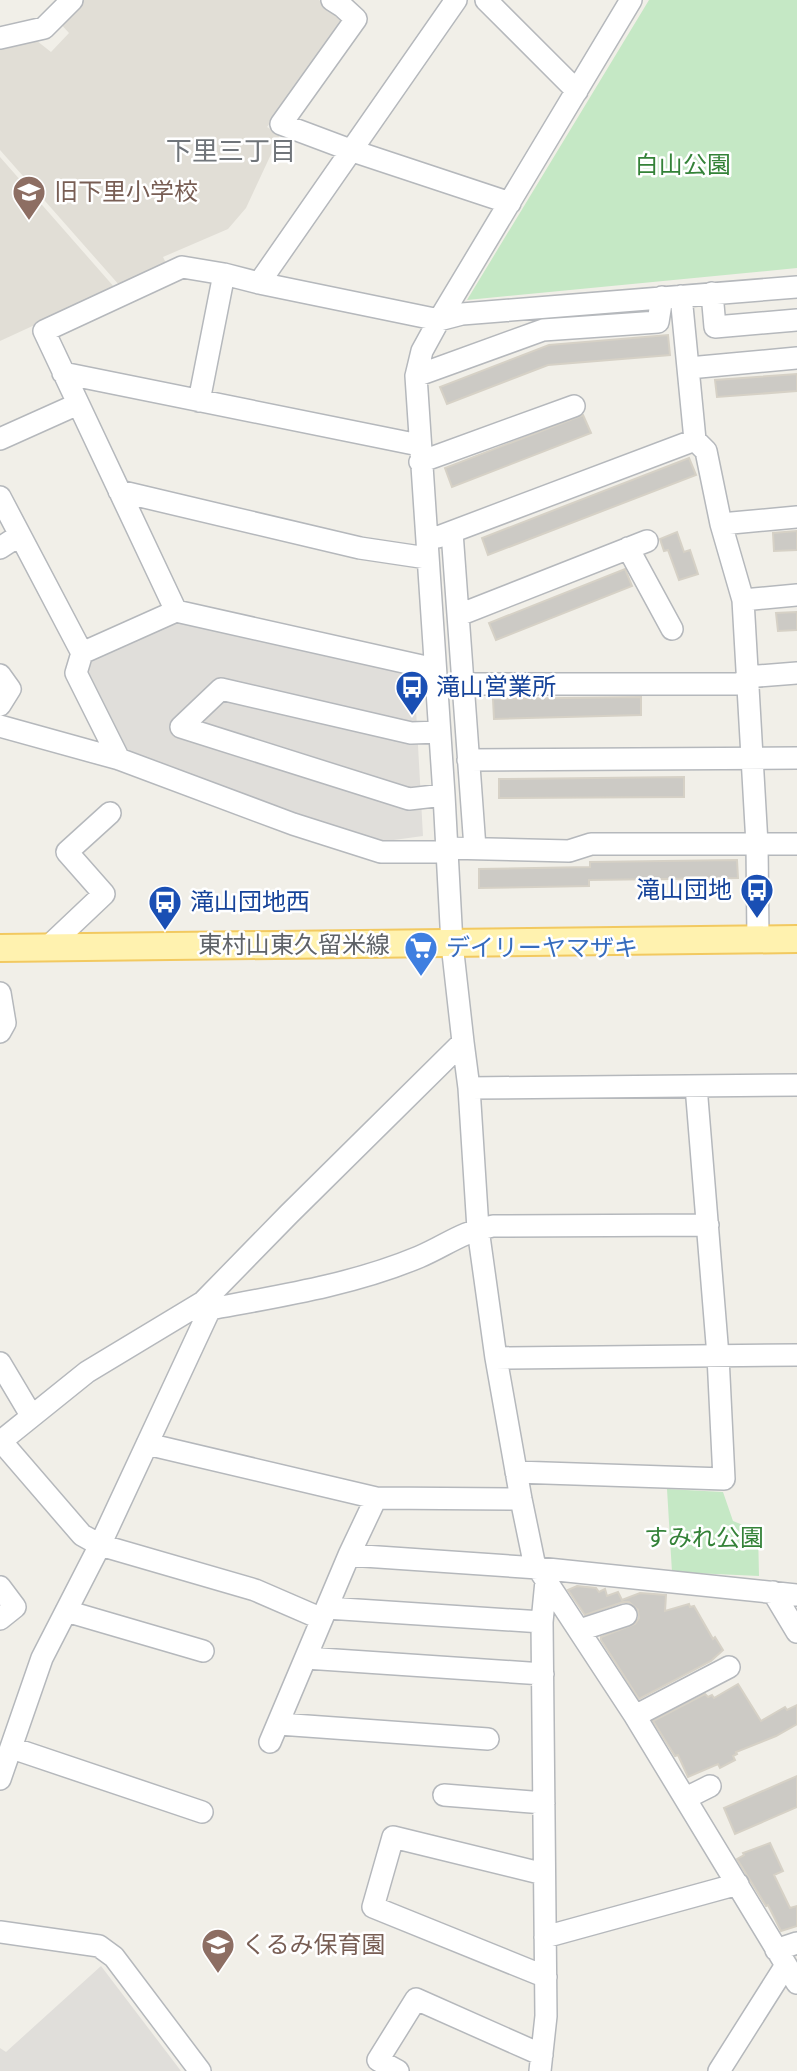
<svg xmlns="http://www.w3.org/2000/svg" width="797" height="2071" font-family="Overpass,'Noto Sans JP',sans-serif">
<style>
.industrial{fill:#e0deda}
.education{fill:#e1ded6}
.green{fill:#c5e8c5}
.building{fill:#cccac5;stroke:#d6d1c6;stroke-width:2}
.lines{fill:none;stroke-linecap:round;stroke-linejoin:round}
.minor-casing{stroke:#b5b8bc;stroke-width:24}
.major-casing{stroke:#f2c960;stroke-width:30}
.minor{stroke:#fff;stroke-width:21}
.major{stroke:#fff2af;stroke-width:26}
.labels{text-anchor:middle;stroke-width:5;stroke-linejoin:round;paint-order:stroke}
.park-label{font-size:24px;fill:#348238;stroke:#fff}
.education-label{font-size:24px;fill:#785e54;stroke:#fff;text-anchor:start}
.transit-label{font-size:24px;fill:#164399;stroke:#fff;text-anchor:start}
.street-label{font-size:24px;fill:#5f6368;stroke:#fff}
.shop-label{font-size:24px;fill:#366cbe;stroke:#fff;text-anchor:start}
.neighbourhood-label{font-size:26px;fill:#70757a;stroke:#fff}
</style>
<rect width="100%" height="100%" fill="#f1efe8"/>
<path class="industrial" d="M173,622L414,673L423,836L379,842L121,753L83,679L90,659Z
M101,1966L181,2071H0V2048L6,2052Z"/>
<path class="education" d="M78,0H319L349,21L267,127L280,135L246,208L228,229L163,257L167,265L120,286L0,150V45L32,37L51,52L69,33L58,21Z
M0,157L115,288L0,341Z"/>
<path class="green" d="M649,0H797V268L467,300Z
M667,1489L723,1492L733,1521L758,1531L759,1576L672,1572Z"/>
<path class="building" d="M668,335L670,355L548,365L447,404L440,387L549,345Z
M797,374V391L717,397L715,380Z
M583,415L591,433L452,487L445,468Z
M689,458L696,475L488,555L482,538Z
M797,531V550L774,551L773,533Z
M677,532L684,552L690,550L698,574L679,580L668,550L664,551L660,539Z
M625,569L632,586L496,640L489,623Z
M797,612V630L778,631L776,613Z
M641,697V715L494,719L493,699Z
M684,777V797L499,798V779Z
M737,860L738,878L589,880V886L479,888V869L590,867V862Z
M577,1586L596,1588L599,1592L605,1589L607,1596L618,1592L622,1600L640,1593L666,1595L665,1611L689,1604L690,1607L694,1606L713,1639L715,1637L723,1650L711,1661L639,1699L601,1640V1637L635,1624L639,1618L638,1610L629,1602H623L585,1615L568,1590Z
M738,1684L761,1721L785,1707L787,1710L797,1705V1724L776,1736L736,1752L737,1754L733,1756L735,1760L720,1768L718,1764L688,1777L678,1755L675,1756L653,1721L705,1694L708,1697L712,1695L714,1698Z
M797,1776V1807L735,1834L724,1808Z
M770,1843L783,1871L774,1875L790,1908L797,1906V1926L781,1931L768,1905L766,1906L737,1859L744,1855L743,1853Z"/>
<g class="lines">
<defs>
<path id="minor" d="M332,0L343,7L356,19L281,124L353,151L510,203
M486,0L577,91
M0,38L44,28L72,0
M259,283L456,0
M712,293L715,327L797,320
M681,296L695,440L706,451L721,524L743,600L757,844L758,940
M689,368L797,358
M63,373L419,445
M416,376L543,330L658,322L662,297
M199,401L224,274L259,283L439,320L462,314L797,287
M0,439L78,404
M420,462L574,406
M119,491L360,548L427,558
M0,497L82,653
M721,524L797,517
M452,532L475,848
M438,537L695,440
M0,548L20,535
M628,548L672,629
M743,600L797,595
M176,611L44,331L182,267L224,274
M459,615L647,541
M0,675L10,689L0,705
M746,677L797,673
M463,684H746
M0,726L119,759L293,824L381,852H446
M439,732L411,733L221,689L181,727L409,799L444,795
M119,759L76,673L82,653L176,611L435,669
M468,760L797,758
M446,848L569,851L591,844H797
M48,947L104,894L67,852L110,813
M0,993L5,1023L0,1032
M463,1042L469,1088L478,1229L496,1358L521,1499L534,1562L635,1716L797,1983
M469,1088L797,1085
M210,1309C280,1296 352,1285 419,1257C447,1245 461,1232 493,1226L708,1225
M496,1358L797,1355
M0,1363L31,1415
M1,1441L82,1535L100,1545L255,1590L322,1619
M0,1442L87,1372L203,1302L289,1214L463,1042L452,944L444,795L416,376L422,351L439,320L631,0
M147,1444L376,1498L521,1499
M516,1472L724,1479L718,1356L696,1086
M349,1555L538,1568L797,1595
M0,1587L15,1607L0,1619
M773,1592L797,1632
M327,1608L542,1622
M66,1611L203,1651
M580,1630L626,1615
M306,1658L543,1674
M635,1716L729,1667
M279,1724L488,1739
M270,1742L349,1555L376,1498
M12,1748L202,1812
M0,1779L42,1658L100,1545L210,1309
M444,1795L544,1803
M686,1798L710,1786
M544,1874L393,1837L373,1907L546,1977
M0,1932L99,1946L114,1957L200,2071
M545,1937L738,1884
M776,1950L797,1943
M398,2071L378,2060L416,1999L542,2055
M540,2071L546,2016L542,1622L546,1581
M719,2071L786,1965"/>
<path id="major" d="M0,948L797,939"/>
</defs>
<use href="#minor" class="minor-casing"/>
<use href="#major" class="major-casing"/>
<use href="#minor" class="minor"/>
<use href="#major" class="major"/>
</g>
<defs>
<symbol id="school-pin" viewBox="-11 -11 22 30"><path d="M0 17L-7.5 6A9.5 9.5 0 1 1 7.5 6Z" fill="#8d6e63" stroke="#fff"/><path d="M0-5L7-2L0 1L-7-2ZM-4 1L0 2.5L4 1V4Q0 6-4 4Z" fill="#fff"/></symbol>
<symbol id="bus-pin" viewBox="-11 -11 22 30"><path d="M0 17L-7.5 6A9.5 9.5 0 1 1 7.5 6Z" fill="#1a4fb4" stroke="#fff"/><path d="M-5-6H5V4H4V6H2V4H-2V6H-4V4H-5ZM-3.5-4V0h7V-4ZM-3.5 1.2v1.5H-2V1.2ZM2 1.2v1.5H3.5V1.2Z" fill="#fff"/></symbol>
<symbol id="supermarket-pin" viewBox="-11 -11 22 30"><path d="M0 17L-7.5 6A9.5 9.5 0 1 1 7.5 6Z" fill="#3f7fe0" stroke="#fff"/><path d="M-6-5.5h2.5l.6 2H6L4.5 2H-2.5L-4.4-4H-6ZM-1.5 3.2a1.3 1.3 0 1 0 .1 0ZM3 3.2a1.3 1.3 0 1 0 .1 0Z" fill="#fff"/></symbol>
</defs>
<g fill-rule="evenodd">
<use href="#school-pin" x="10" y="173" width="38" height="52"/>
<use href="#bus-pin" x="393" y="668" width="38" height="52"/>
<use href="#bus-pin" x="738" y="871" width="38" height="52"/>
<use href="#bus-pin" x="146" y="883" width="38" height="52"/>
<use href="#supermarket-pin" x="402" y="929" width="38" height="52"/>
<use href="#school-pin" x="199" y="1926" width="38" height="52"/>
</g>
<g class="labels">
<g class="park-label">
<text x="683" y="173">白山公園</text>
<text x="704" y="1546">すみれ公園</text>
</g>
<g class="education-label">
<text x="54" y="200">旧下里小学校</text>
<text x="242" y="1953">くるみ保育園</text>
</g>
<g class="transit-label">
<text x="436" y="695">滝山営業所</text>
<text x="732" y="898" text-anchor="end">滝山団地</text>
<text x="190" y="910">滝山団地西</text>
</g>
<g class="street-label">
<text x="294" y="953">東村山東久留米線</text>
</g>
<g class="shop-label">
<text x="446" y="956">デイリーヤマザキ</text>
</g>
<g class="neighbourhood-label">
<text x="231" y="160">下里三丁目</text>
</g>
</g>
</svg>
